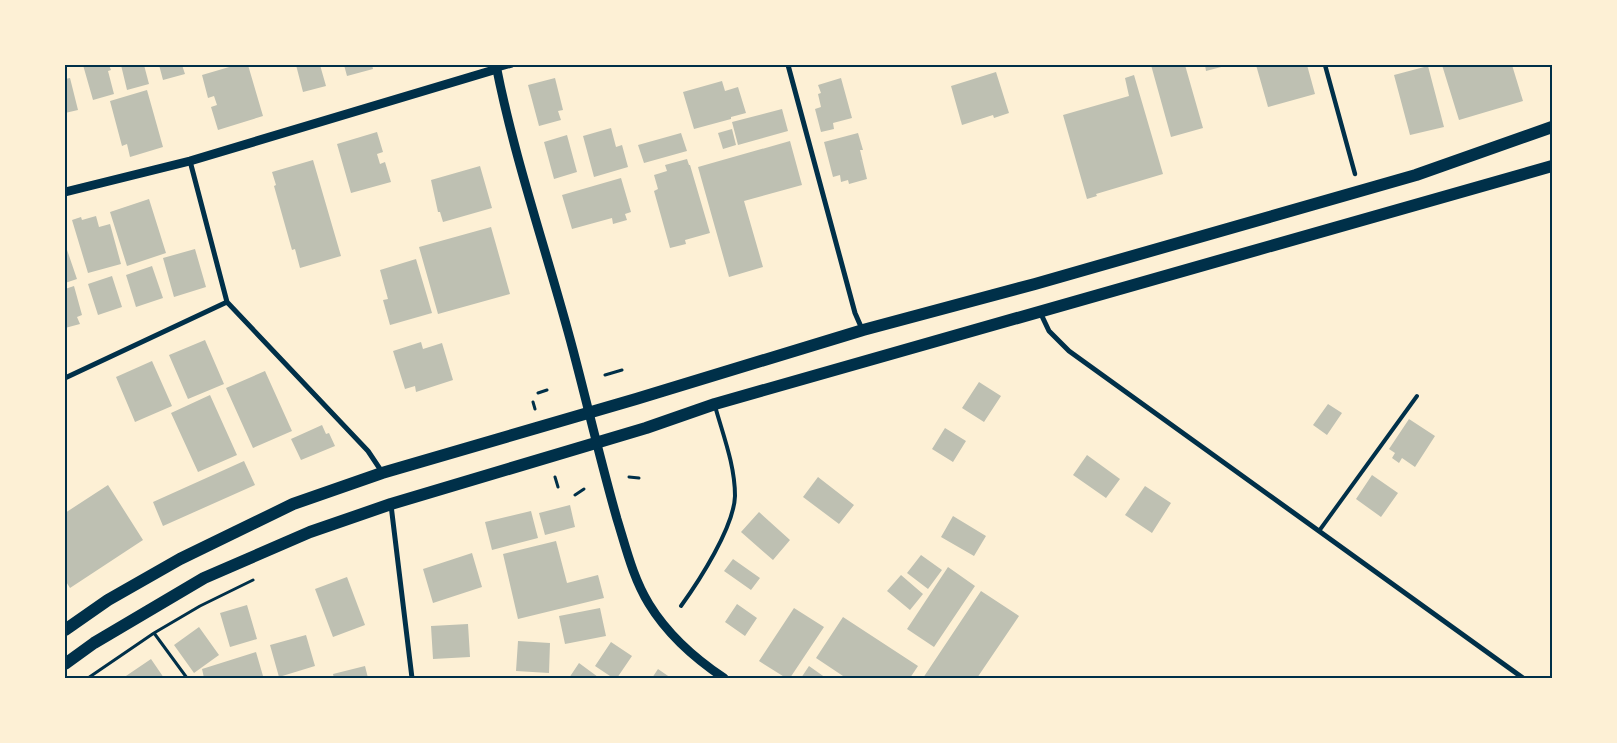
<svg xmlns="http://www.w3.org/2000/svg" width="1617" height="743" font-family="Inter,sans-serif">
<style>
.building{fill:#bec0b2}
.lines{fill:none;stroke-linecap:round;stroke-linejoin:round}
.path{stroke:#003049;stroke-width:3}
.service{stroke:#003049;stroke-width:4}
.pedestrian{stroke:#003049;stroke-width:4.5}
.minor{stroke:#003049;stroke-width:5}
.tertiary{stroke:#003049;stroke-width:9}
.primary{stroke:#003049;stroke-width:12}
.neatline{fill:none;stroke:#003049;stroke-width:2}
</style>
<rect width="100%" height="100%" fill="#fdf0d5"/>
<path class="building" d="M83,65H109L111,70L108,71L114,94L93,100Z
M121,65H144L149,84L127,90Z
M159,65H182L185,74L163,80Z
M236,65H248L263,116L218,130L211,107L217,105L214,96L208,98L202,75Z
M296,65H320L326,86L303,92Z
M344,65H372L373,69L347,76Z
M1151,65H1185L1203,128L1171,137Z
M1205,65H1225V66L1206,71Z
M1256,65H1307L1315,94L1268,107Z
M1442,65H1512L1523,101L1459,120Z
M1428,66L1444,127L1410,135L1394,75Z
M996,72L1009,113L994,118L993,115L962,125L951,86Z
M1134,75L1163,174L1096,194L1097,196L1087,199L1063,115L1129,96L1125,78Z
M70,78L78,110L65,113V79Z
M555,78L563,110L558,111L561,120L539,126L528,85Z
M841,78L852,118L833,123L834,129L821,132L815,109L821,107L818,94L821,93L818,85Z
M722,81L725,91L738,87L746,113L731,117V119L694,129L683,92Z
M147,90L163,147L130,157L127,144L122,146L110,101Z
M782,109L788,131L738,145L732,122Z
M611,128L616,147L622,145L628,167L594,177L583,136Z
M732,129L736,145L723,149L718,133Z
M377,132L383,152L377,154L380,164L385,162L391,182L351,193L337,144Z
M681,133L687,151L644,163L638,145Z
M858,133L863,150H860L867,179L849,184L848,180L841,182L840,175L833,177L824,142Z
M567,135L577,172L554,179L544,142Z
M790,141L802,185L744,201L763,267L729,277L698,167Z
M687,159L689,165H690L710,233L685,240L686,244L670,248L654,191L658,189L654,175L667,171L665,165Z
M313,160L341,256L300,268L295,249L292,250L274,186L276,185L272,172Z
M480,166L492,208L443,222L440,212H438L431,180Z
M621,178L631,212L625,214L627,220L613,224L612,218L572,229L562,195Z
M149,199L166,253L127,266L110,212Z
M96,216L99,227L110,224L121,264L88,273L72,220L81,217L82,220Z
M491,227L510,294L438,314L419,247Z
M65,244L77,279L65,283Z
M195,249L206,287L174,297L163,258Z
M416,259L432,313L390,325L383,300L388,299L380,270Z
M152,266L163,298L136,307L126,275Z
M112,276L122,307L98,315L88,284Z
M74,286L82,315L77,317L80,324L65,328V289Z
M205,340L224,384L188,399L169,355Z
M421,342L423,349L442,343L453,380L416,392L415,386L405,389L393,351Z
M152,361L172,406L135,422L116,377Z
M265,371L292,431L253,448L226,388Z
M979,382L1001,396L984,422L962,408Z
M210,395L237,455L198,472L171,413Z
M1328,404L1342,413L1327,435L1313,425Z
M1409,419L1435,436L1415,467L1402,458L1399,463L1392,458L1395,453L1389,449Z
M322,425L326,434L329,433L335,446L301,460L291,439Z
M945,428L966,441L953,462L932,449Z
M1087,455L1120,479L1106,498L1073,475Z
M244,461L255,485L163,526L153,502Z
M1372,475L1398,493L1381,517L1356,499Z
M818,477L854,505L839,524L803,497Z
M108,485L143,540L70,588L65,580V513Z
M1145,486L1171,503L1152,533L1125,515Z
M570,505L575,527L545,535L539,513Z
M531,511L538,538L492,550L485,522Z
M759,512L790,540L773,560L741,532Z
M953,516L986,536L974,556L941,537Z
M556,541L567,583L598,575L604,598L518,619L503,554Z
M472,553L482,587L433,603L423,569Z
M921,555L942,570L928,589L907,573Z
M733,559L760,578L751,590L724,571Z
M948,567L975,586L934,647L907,629Z
M901,575L923,594L910,610L887,591Z
M347,577L365,625L333,637L315,589Z
M981,591L1019,616L977,678H923Z
M737,604L757,618L745,636L725,622Z
M247,605L257,639L230,647L220,613Z
M600,608L606,636L565,644L559,616Z
M794,608L824,627L790,678H786L759,661Z
M843,617L918,666L910,678H846L816,658Z
M468,624L470,657L433,659L431,626Z
M199,627L219,655L194,673L174,645Z
M306,635L315,666L279,677L270,645Z
M518,641L550,643L549,673L516,671Z
M611,642L632,656L617,678H613L595,666Z
M256,652L263,676L258,678H204L202,669Z
M151,659L164,678H123Z
M579,663L598,677V678H569Z
M365,666L368,678H334L333,674Z
M809,666L826,678H801Z
M658,669L671,678H652Z"/>
<g class="lines">
<path class="path" d="M605,375L622,370
M538,393L547,390
M533,402L535,409
M555,477L558,487
M629,477L639,478
M575,495L584,489
M154,633L187,678
M88,678L154,633L200,606L253,580"/>
<path class="service" d="M1319,531L1417,396
M681,606C699,581 734,527 735,496C735,465 723,435 715,406"/>
<path class="pedestrian" d="M1325,65L1355,174"/>
<path class="minor" d="M788,65L855,313L862,329
M497,69L512,65
M190,161L227,302L368,451L382,472
M1040,312L1049,331L1069,351L1523,678
M65,378L227,302
M391,505L412,678"/>
<path class="tertiary" d="M496,65C515,162 548,255 573,350C588,407 601,463 617,519C626,548 633,578 649,604C668,635 694,658 724,678
M65,192L190,161L497,69"/>
<path class="primary" d="M65,630L108,600L180,559L293,504L382,473L636,399L863,330L1035,284L1416,175L1552,127
M65,664L94,643L204,578L310,532L391,504L646,428L715,404L1552,166"/>
</g>
<rect width="1617" height="743" fill="none" stroke="#fdf0d5" stroke-width="132"/>
<rect x="66" y="66" width="1485" height="611" class="neatline"/>
</svg>
